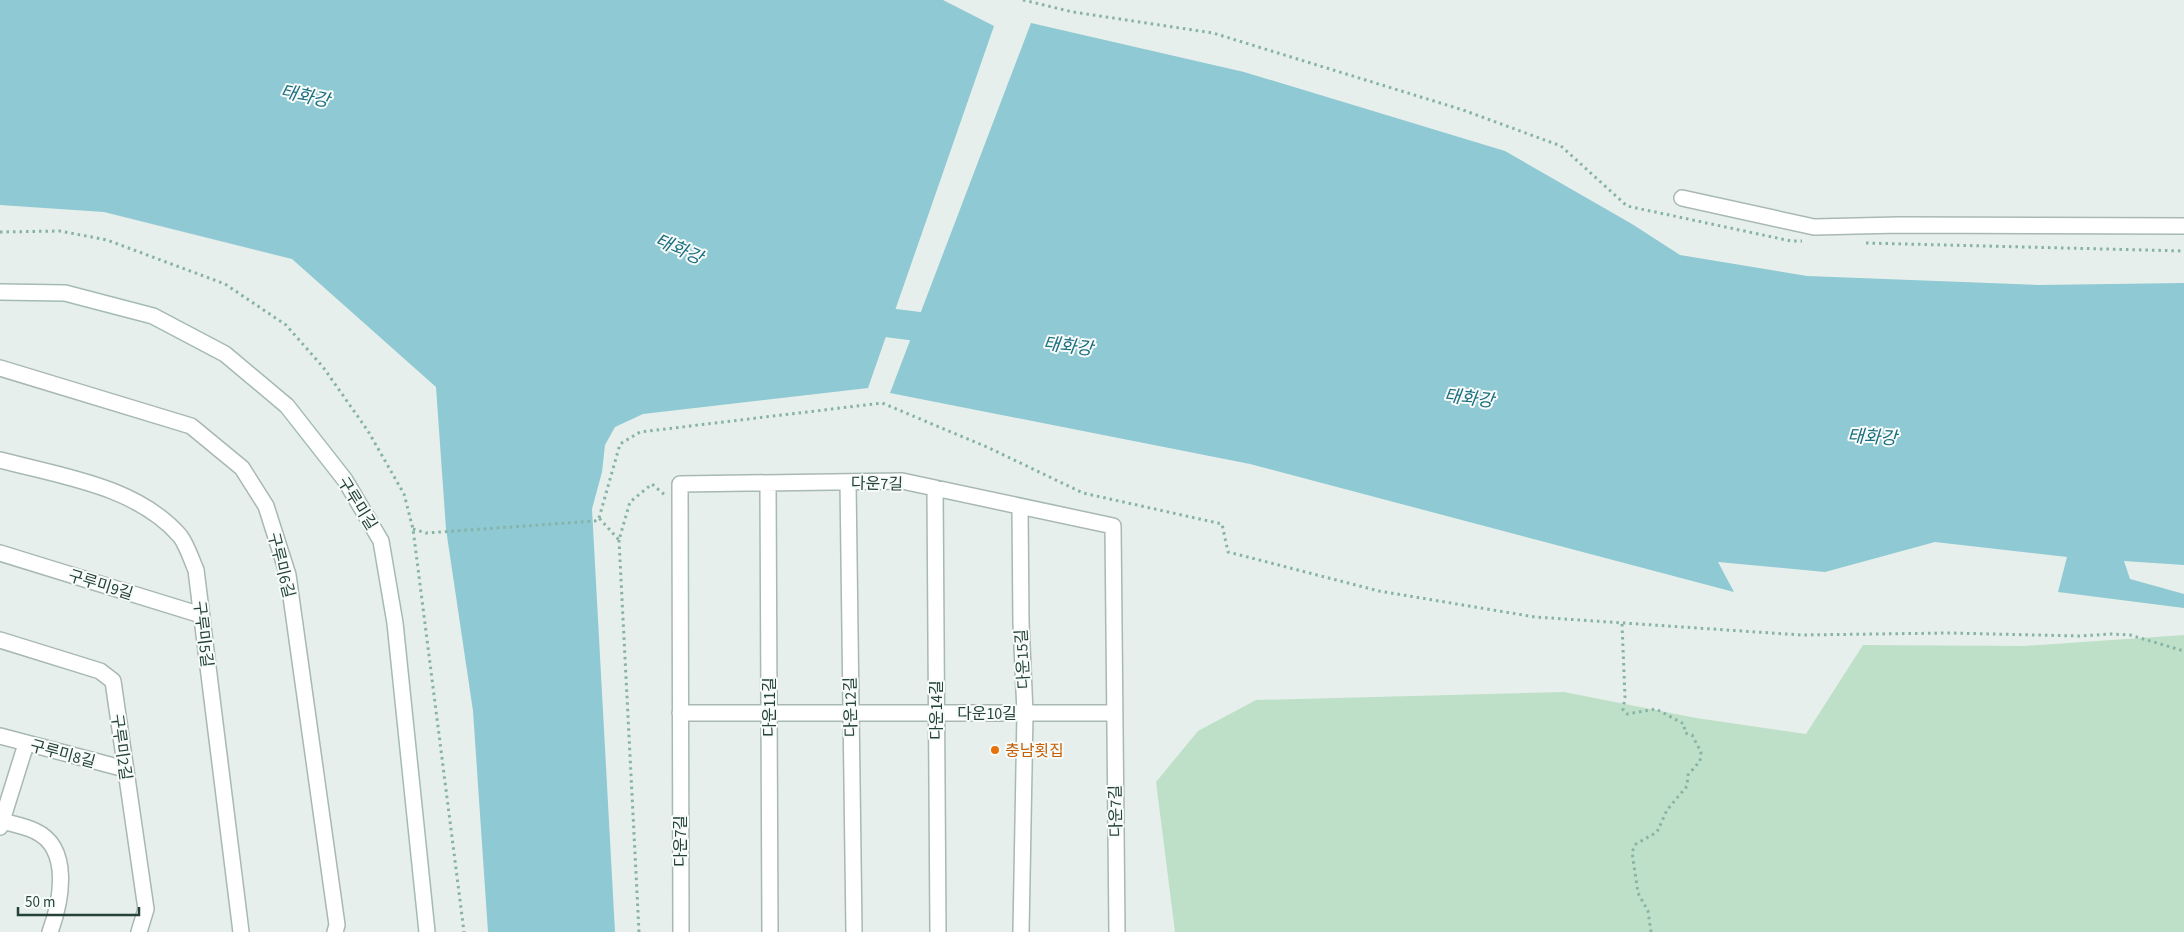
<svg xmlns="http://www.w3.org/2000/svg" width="2184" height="932" font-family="'Source Sans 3','Noto Sans KR',sans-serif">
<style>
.green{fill:#bfe0c8}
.water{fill:#8ec9d4}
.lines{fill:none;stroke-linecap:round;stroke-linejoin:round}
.river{stroke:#8ec9d4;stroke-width:29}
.street-casing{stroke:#a8b8b2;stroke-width:18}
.secondary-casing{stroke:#a4bbb3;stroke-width:18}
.path{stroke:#86b3a5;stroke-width:3;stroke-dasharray:2.5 4;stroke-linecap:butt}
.street{stroke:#fff;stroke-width:15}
.secondary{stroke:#fff;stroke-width:15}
.food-dot{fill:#e8710a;stroke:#f7fbf9;stroke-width:2}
.labels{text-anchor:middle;stroke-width:4;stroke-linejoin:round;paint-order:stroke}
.street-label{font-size:16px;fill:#24423a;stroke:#f7fbf9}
.food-label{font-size:16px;fill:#c56008;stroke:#f7fbf9;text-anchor:start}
.water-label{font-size:18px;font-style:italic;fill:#1c6f80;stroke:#f7fbf9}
</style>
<rect width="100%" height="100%" fill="#e6efeb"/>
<path class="green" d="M2184,635V932H1175L1156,782L1198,731L1256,700L1564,692L1696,718L1806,734L1863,645L2024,646Z"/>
<path class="water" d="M0,0H943L994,26L868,388L643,414L615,427L605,445L602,472L592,509L615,932H488L473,711L446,529L436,387L292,259L104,212L0,205Z
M1031,23L1244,72L1505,151L1632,224L1680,255L1807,276L2040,285L2184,283V565L2124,561L2130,579L2184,594V608L2058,592L2067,557L1935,542L1825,572L1718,562L1734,592L1250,464L890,393Z"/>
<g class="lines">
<path class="river" d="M851,318L954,331"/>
<defs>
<path id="street" d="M1682,198L1814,227L1899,225L2184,226
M0,368L191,426L242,468L266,506L288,575L337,925L335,932
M0,460C60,476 137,486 180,536C187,545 191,559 196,570L241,932
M848,482L854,932
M768,483L770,932
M935,488L938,932
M1020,507L1021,623L1025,713L1021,932
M0,553L201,615
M0,640L100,671L113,681L146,909L139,932
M680,713H1114
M0,736L125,769
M2,821C13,824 25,826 35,831C72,848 61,902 50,932
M0,827L26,744
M681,932L680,484L902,481L1113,526L1117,932"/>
<path id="secondary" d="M0,292L65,293L153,316L225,354L287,406L345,480L381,541L395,623L427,932"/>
</defs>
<use href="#street" class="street-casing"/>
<use href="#secondary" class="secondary-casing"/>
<path class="path" d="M1023,0L1073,12L1213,33L1463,110L1561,146L1627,206L1791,241H1802
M0,232L60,231L107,240L225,284L286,325L323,367L368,431L404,494L413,529L464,932
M1866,243L2184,251
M599,518L620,444L640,432L882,403L987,447L1083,493L1222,524L1228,552L1379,591L1535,617L1801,635L1950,633L2079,636L2111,634L2130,635L2184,651
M413,529L426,533L595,521L599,518L619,540L630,502L652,484L666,496
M619,540L639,932
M1622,624L1625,697L1623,710L1627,714L1656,709L1684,724L1685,733L1692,735L1701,752L1700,761L1688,775L1687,786L1667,810L1657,832L1636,844L1632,852L1638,893L1648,911L1651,932"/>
<use href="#street" class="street"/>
<use href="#secondary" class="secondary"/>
</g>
<circle class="food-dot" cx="995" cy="750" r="5"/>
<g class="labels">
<g class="street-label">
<text transform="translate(877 483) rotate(1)" y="6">다운7길</text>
<text transform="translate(358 503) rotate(58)" y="6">구루미길</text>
<text transform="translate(282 565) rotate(76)" y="6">구루미6길</text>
<text transform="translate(101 584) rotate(17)" y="6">구루미9길</text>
<text transform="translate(204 634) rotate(83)" y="6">구루미5길</text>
<text transform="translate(1022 659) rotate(-93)" y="6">다운15길</text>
<text transform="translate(769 707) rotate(-90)" y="6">다운11길</text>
<text transform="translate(850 707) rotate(-91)" y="6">다운12길</text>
<text transform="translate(936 710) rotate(-90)" y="6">다운14길</text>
<text x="987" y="719">다운10길</text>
<text transform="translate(122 747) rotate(82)" y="6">구루미2길</text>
<text transform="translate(63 753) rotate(15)" y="6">구루미8길</text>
<text transform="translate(1115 811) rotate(-91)" y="6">다운7길</text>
<text transform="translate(680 841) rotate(-90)" y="6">다운7길</text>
</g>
<g class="food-label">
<text x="1005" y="756">충남횟집</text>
</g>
<g class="water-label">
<text transform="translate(305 96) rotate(12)" y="6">태화강</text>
<text transform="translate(679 249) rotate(24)" y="6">태화강</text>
<text transform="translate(1068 346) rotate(7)" y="6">태화강</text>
<text transform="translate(1469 398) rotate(7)" y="6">태화강</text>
<text transform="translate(1872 437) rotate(3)" y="6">태화강</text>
</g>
</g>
<path d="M18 907v8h121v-8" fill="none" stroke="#24423a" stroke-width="2.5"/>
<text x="25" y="907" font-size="15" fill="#24423a" stroke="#f7fbf9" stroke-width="4" paint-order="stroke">50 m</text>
</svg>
